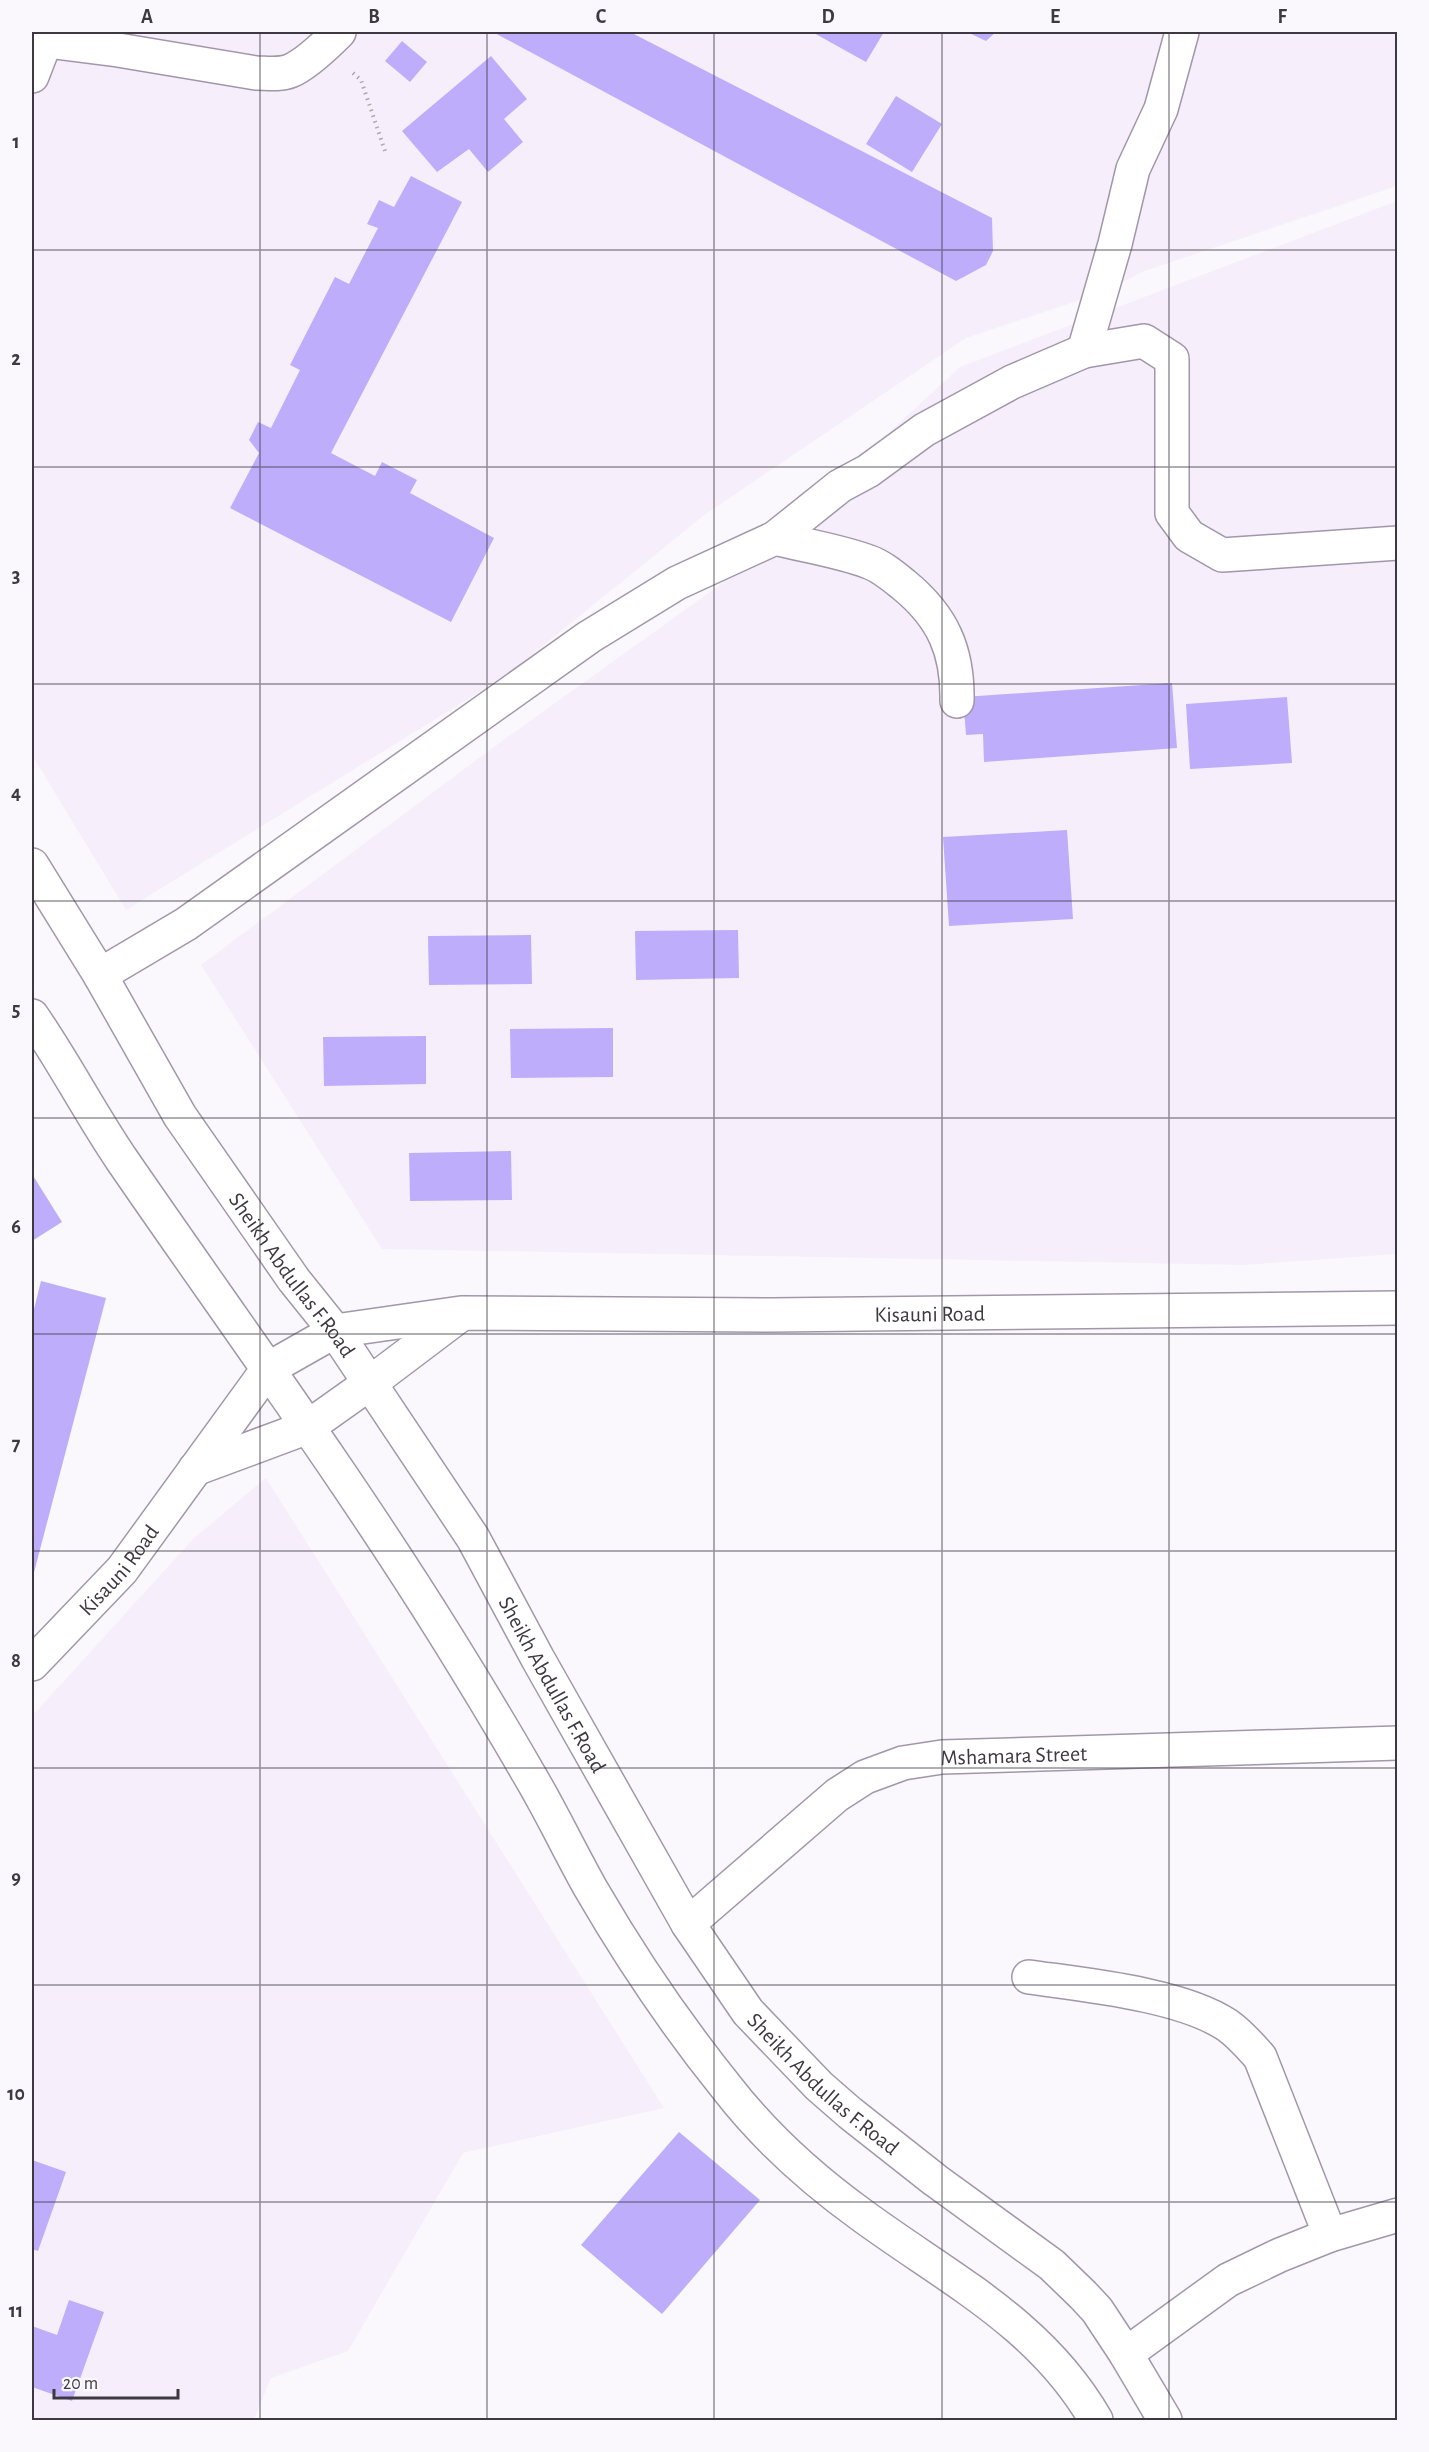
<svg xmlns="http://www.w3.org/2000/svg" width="1429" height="2452" font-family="'Alegreya Sans',sans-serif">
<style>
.built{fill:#f6effb}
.building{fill:#bdadfb}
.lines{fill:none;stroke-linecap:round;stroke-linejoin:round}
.minor-casing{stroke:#a396ab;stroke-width:36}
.tertiary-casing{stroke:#a396ab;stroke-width:36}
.secondary-casing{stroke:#a396ab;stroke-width:36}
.path{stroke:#aca9af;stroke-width:4;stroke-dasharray:1.5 4.5;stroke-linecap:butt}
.minor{stroke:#fff;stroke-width:33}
.tertiary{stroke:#fff;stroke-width:33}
.secondary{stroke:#fff;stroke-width:33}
.grid{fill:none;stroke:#3d3841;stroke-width:1.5;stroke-opacity:0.55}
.labels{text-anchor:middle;stroke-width:4.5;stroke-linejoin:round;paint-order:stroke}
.street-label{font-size:22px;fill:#3d3841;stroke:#faf8fc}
.neatline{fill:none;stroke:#3d3841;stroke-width:2}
.grid-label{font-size:20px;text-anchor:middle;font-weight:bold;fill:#3d3841}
</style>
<rect width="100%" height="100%" fill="#faf8fc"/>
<path class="built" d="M32,32H1397V186L1142,272L1101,293L966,338L703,516L507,675L126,910L32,755Z
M1397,201V1254L1244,1265L382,1249L201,965L502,741L735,574L960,367Z
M266,1478L664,2108L463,2153L348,2351L271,2378L254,2420H32V1716L193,1539Z"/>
<path class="building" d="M493,32H630L992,218L993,251L986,265L956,281Z
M812,32H884L866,62Z
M967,32H996L986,41Z
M402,41L427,62L410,82L385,61Z
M491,56L527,99L504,119L523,142L488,172L469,149L437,172L402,131Z
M896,96L942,124L912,172L866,144Z
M411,176L462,202L331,453L375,476L382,462L417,480L410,493L494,538L451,622L230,508L259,453L249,440L258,422L271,428L300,370L290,365L335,277L349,284L378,228L367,224L379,200L394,207Z
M1172,683L1177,748L984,762L983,734L966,735L963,697Z
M1287,697L1292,763L1190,769L1186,704Z
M1067,830L1073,919L949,926L943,837Z
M738,930L739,978L636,980L635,931Z
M531,935L532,984L429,985L428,936Z
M613,1028V1077L511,1078L510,1029Z
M426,1036V1084L324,1086L323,1037Z
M511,1151L512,1200L410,1201L409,1153Z
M32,1174L62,1222L32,1241Z
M41,1281L106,1298L32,1580V1317Z
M679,2132L760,2200L662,2314L581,2245Z
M32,2160L66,2172L38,2251L32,2249Z
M69,2300L104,2312L72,2401L32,2387V2326L57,2335Z"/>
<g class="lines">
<defs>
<g id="minor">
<path d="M47,41L118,50L256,73C266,73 280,75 290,71C305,65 327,44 339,32"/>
<path d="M32,76L49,32"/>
<path d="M1084,351L1115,244L1133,169L1161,109L1182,32"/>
<path d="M775,538C806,546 840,551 869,562C881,566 894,577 904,585C943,617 958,651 957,701"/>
<path d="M100,975L186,924L589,637L677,583L775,538L840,486L868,471L924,430L1012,382L1084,351L1144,341L1172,359V513L1189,536L1222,555L1398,543"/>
<path id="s1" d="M335,1331L461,1313L772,1315L1398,1308"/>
<path d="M370,1383L460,1315"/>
<path id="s2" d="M688,1924L837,1795L865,1777L903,1763L942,1757L1398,1743"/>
<path d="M1029,1977C1085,1985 1180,1994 1227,2025C1240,2034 1250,2046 1260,2057L1330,2235"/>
<path d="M1126,2354L1228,2280L1280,2255L1330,2235L1398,2215"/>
</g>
<g id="tertiary">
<path d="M195,1469L308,1427L370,1383"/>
<path id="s3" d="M32,1664L122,1570L268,1369L335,1331"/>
</g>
<g id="secondary">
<path id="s4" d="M32,865L100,975L180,1116L294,1280L335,1331L473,1538L538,1659L688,1924L748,2012L819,2086L850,2113L935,2180L1052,2265L1083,2295L1097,2310L1126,2354L1165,2420"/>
<path d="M32,1016C64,1062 90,1113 122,1160C230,1317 343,1471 444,1633C472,1678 500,1724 527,1771C550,1809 569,1850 591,1889C631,1958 677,2026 727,2088C765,2137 813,2180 863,2216C949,2279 1041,2324 1096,2420"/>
</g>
</defs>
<use href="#minor" class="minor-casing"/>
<use href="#tertiary" class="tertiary-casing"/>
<use href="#secondary" class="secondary-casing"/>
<path class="path" d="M353,73L361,80L386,154"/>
<use href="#minor" class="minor"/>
<use href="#tertiary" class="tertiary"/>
<use href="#secondary" class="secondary"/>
</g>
<path class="grid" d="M260,32V2420M487,32V2420M714,32V2420M942,32V2420M1169,32V2420M32,250H1398M32,467H1398M32,684H1398M32,901H1398M32,1118H1398M32,1334H1398M32,1551H1398M32,1768H1398M32,1985H1398M32,2202H1398"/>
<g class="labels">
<g class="street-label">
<text dy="8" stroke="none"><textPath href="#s4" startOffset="486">Sheikh Abdullas F.Road</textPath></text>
<text dy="8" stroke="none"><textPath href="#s1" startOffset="596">Kisauni Road</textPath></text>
<text dy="8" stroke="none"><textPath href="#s3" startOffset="128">Kisauni Road</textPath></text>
<text dy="8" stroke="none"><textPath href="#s4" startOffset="972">Sheikh Abdullas F.Road</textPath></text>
<text dy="8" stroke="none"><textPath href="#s2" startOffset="382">Mshamara Street</textPath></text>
<text dy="8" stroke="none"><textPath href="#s4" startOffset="1458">Sheikh Abdullas F.Road</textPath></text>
</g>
</g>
<rect width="1429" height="2452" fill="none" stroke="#faf8fc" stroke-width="66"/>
<path d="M54 2389v9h124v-9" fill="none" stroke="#3d3841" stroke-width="3"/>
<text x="63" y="2389" font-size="18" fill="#3d3841" stroke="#faf8fc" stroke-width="4.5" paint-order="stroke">20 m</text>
<rect x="33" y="33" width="1363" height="2386" class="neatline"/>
<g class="grid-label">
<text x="147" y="23">A</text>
<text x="374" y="23">B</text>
<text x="601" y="23">C</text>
<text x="828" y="23">D</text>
<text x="1055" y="23">E</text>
<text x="1282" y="23">F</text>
<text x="16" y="148">1</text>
<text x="16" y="365">2</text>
<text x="16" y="582">3</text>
<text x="16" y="799">4</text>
<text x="16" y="1016">5</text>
<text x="16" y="1233">6</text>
<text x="16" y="1450">7</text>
<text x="16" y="1667">8</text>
<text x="16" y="1884">9</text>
<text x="16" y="2100">10</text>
<text x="16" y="2317">11</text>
</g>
</svg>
